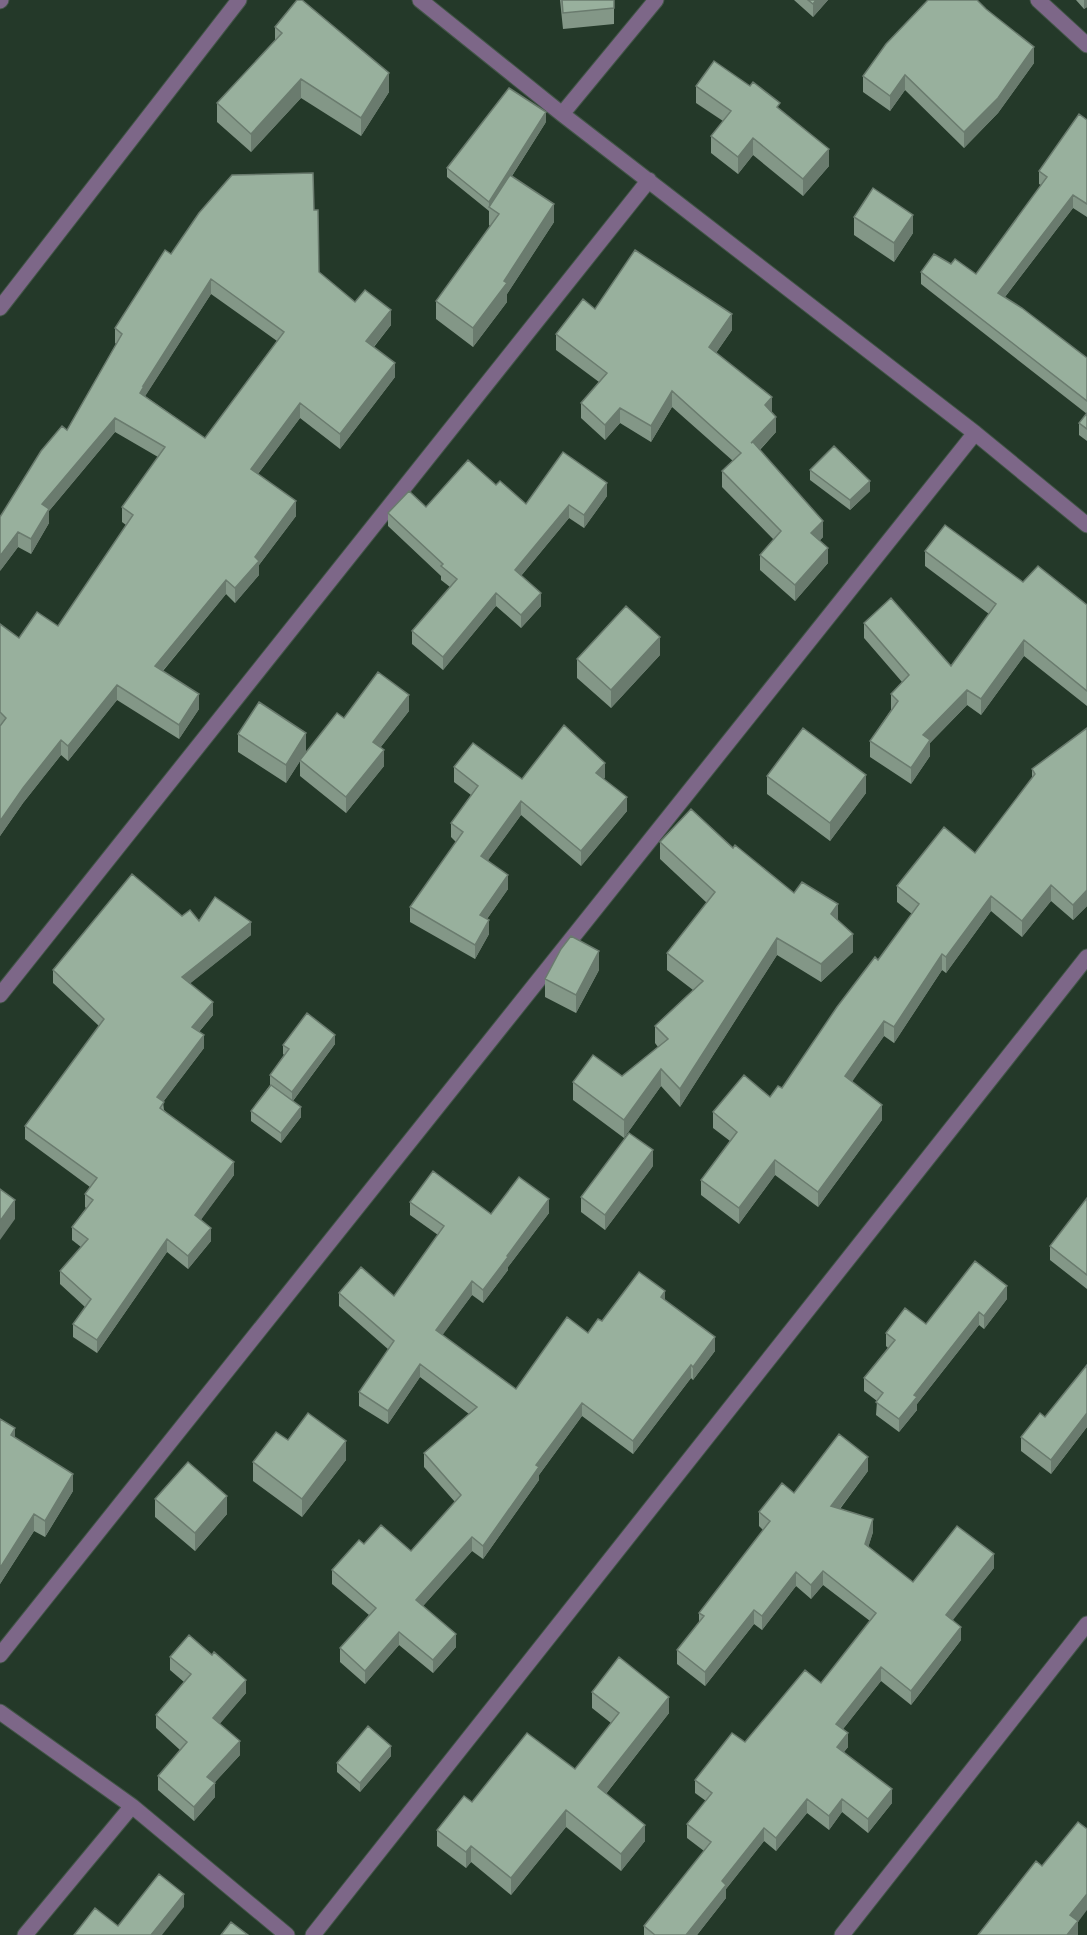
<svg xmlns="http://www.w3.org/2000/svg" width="1087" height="1935" font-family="Rubik,sans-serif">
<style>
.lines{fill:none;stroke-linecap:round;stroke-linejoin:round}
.minor-casing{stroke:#425547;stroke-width:17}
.minor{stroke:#7d6788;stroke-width:15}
.wall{fill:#839787;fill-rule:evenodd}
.shaded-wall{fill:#6a7b6e}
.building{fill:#98b09d;stroke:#6a7b6e;stroke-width:1.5;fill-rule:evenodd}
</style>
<rect width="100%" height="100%" fill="#243929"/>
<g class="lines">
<defs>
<path id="minor" d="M420,0L562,114L975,433L1087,525
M1038,0L1087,45
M0,1L1,0
M562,114L656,0
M0,308L239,0
M0,995L649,180
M0,1655L975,433
M0,1712L132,1806L287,1935
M25,1935L132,1806
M313,1935L1087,957
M842,1935L1087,1624"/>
</defs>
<use href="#minor" class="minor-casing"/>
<use href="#minor" class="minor"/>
</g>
<path class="wall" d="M560,0H614V24L563,29Z
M794,0H828L813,17Z
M1076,0H1087V7L1084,9Z
M275,27L389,92L361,136L301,98L251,152L217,122V103L275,41Z
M1034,63L998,113L964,148L905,90L890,111L863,92V76Z
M696,86L780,110L829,166L803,196L753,155L738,174L711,153V136L723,121L696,103Z
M1087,120V217L1073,208L1005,297L1087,358V441L1079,435V423L1087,414L921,284V272L976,274L1041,185L1039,184V171Z
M546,122L512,176L554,222L507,294V302L473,347L436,319V301L490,226L489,225V211L447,177V168Z
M314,210L319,272L355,302L391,325L374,347L395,377L340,449L300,418L258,474L296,516L259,565V575L235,603L226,594L163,671L199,709L179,739L117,700L68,761L61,755L23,803L0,836V624L19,638L58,626L126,525L122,522V507L158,457L115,432L49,511V523L31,554L18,547L0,571L67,430L116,344L115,343V328L171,254ZM211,294L277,341L205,438L145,396Z
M854,217L913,233L894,262L854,235Z
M595,309L732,330L716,353L772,412L776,432L760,450L823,537L820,540L828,563L795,601L760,570V555L774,540L722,487V471L733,461L672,407L651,442L620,423L605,440L581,418V403L599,382L556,350V334Z
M810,470L870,491L850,510L810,480Z
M496,485L526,504L607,496L584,528L569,518L521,576L541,606L521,628L496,606L443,670L412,644V631L450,587L441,580V576L388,526V513L426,507Z
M925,551L1023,582L1087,605V706L1024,656L981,715L967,705L930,743V756L911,784L870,757V741L891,710V694L902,682L864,638V623L951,666L989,614L925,566Z
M660,655L611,708L577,678V659Z
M409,711L380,748L384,766L346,813L300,776V761L286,783L238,752V734L306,752L303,756L344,718Z
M1087,728V906L1073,920L1051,901L1022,937L991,911L946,973L942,970L894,1043L884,1036L852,1081L882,1120L818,1207L775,1175L739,1224L701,1195V1180L730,1141L713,1128V1112L770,1097L782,1088L878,960L912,914L897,902V886L975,853L1032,778V769Z
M454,767L522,779L605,777L604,779L627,811L581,866L521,815L488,860L508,889L487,919L489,934L475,959L410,922V907L456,842L451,837V823L471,795L454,782Z
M767,776L866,793L830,841L767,794Z
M660,842L733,848L794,893L838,920L853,952L821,982L777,955L680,1107L661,1086L624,1138L573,1100V1082L622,1076L658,1047L655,1043V1026L693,990L667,970V953L707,903L660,859Z
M182,916L251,935L190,983L213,1015L199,1032L204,1048L163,1102L164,1110L234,1175L201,1219L211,1241L188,1269L167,1252L97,1353L73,1337V1324L85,1307L60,1284V1271L81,1247L72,1240V1227L86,1208L85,1207V1194L90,1187L25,1139V1126L99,1026L53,983V970Z
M599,970L576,1013L545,997V979Z
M335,1044L293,1101L301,1117L281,1143L251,1121V1111L270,1085V1075L284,1055L283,1054V1045Z
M653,1166L605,1230L581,1212V1197Z
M1087,1198V1289L1050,1260V1246Z
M410,1202L491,1214L549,1213L508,1267V1270L483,1303L472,1295L442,1335L516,1389L602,1321L665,1301L715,1351L693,1380L691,1378L633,1454L582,1416L539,1475V1480L483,1559L472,1551L423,1606L456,1647L433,1673L399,1645L365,1684L340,1662V1648L369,1615L332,1584V1570L364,1544L411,1551L455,1502L424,1467V1453L469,1414L420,1377L388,1424L359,1406V1392L389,1350L339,1306V1293L394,1296L438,1235L410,1215Z
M1007,1299L984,1329L979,1325L917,1404V1410L899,1432L876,1415L877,1401L864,1391V1378L888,1348L886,1346V1333L926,1324Z
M1087,1365V1427L1051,1474L1021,1451V1437L1045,1417Z
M0,1419L15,1438L73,1491L45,1537L34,1531L0,1584Z
M288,1440L346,1460L302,1517L253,1481V1462Z
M868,1471L840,1509L873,1532L868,1547L913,1582L994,1568L952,1620L961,1640L911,1705L881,1681L843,1729L848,1747L844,1752L892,1803L868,1833L842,1812L829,1830L807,1813L776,1851L764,1841L726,1889V1898L697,1935H644V1926L704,1851L687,1838V1824L706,1801L695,1793V1780L821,1683L870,1621L823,1585L811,1599L796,1586L762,1630L754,1624L705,1686L677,1664V1650L699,1623V1613L763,1530L759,1526V1512L794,1493Z
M155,1499L227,1514L195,1551L155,1517Z
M170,1657L246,1693L219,1724L240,1755L214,1783L215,1797L194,1821L158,1790V1776L180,1750L156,1728V1715L184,1682L170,1670Z
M592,1692L669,1713L606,1794L645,1841L621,1871L566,1827L511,1895L471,1862L466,1868L437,1846V1830L472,1802L575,1769L611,1723L592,1708Z
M391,1756L360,1792L337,1772V1763Z"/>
<path class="shaded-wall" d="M816,0H828L813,17V4Z
M1084,0H1087V7L1084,9Z
M1034,47V63L998,113L964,148V132Z
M389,73V92L361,136V118Z
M905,75V90L890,111V96Z
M301,79V98L251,152V134Z
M546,112V122L491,209L489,207V202Z
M753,138V155L738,174V157Z
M829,149V166L803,196V179Z
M1073,195V208L998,306V293Z
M554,204V222L507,294V302L473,347V328Z
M913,215V233L894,262V243Z
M211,279V294L144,398L140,393L143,386Z
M391,310V325L366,356V341Z
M732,314V330L709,363V347Z
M395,363V377L340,449V434Z
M672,391V407L651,442V426Z
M772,397V413L765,405Z
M300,403V418L251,483V469Z
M620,408V423L605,440V425Z
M776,417V432L751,459V443Z
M115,418V432L49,511V523L31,554V539L42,504Z
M870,481V491L850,510V500Z
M607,483V496L584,528V515Z
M296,501V516L259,565V575L235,603V588L255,557Z
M569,505V518L515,583V570Z
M823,521V537L811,549V533Z
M18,532V547L0,571V556Z
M828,548V563L795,601V585Z
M226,580V594L155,680V666Z
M496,593V606L443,670V657Z
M541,593V606L521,628V615Z
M660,637V655L611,708V690Z
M1024,640V656L981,715V699Z
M117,685V700L68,761V746Z
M967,690V705L930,743V756L911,784V768L923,735Z
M199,694V709L179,739V725Z
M409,695V711L373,757V742Z
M306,733V752L286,783V765Z
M61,740V755L23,803L0,836V821L23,788Z
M384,750V766L346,813V797Z
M605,763V777L596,788V773Z
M866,775V793L830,841V823Z
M627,797V811L581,866V851Z
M521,801V815L481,870V856Z
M508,875V889L480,929V915Z
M1051,885V901L1022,937V921Z
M1087,890V906L1073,920V905Z
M991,896V911L946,973V957Z
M838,904V921L831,914Z
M489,920V934L475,959V945Z
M251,922V935L182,990V977Z
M853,934V952L821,982V964Z
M777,938V955L680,1107V1089Z
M599,951V970L576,1013V995Z
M942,954V970L894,1043V1027Z
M213,1002V1015L192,1040V1027Z
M884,1021V1036L845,1092V1076Z
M204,1035V1048L157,1110V1097Z
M335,1035V1044L292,1102V1092Z
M661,1069V1086L624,1138V1120Z
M882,1105V1120L818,1207V1192Z
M301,1107V1117L281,1143V1133Z
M653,1150V1166L605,1230V1215Z
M775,1160V1175L739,1224V1208Z
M234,1162V1175L195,1228V1215Z
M549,1199V1213L508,1267V1270L483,1303V1290L507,1256Z
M15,1200V1219L0,1240V1221Z
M211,1228V1241L188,1269V1256Z
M167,1239V1252L97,1353V1340Z
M472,1281V1295L436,1344V1330Z
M1007,1286V1299L984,1329V1316Z
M665,1291V1304L661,1297Z
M979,1312V1325L917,1404V1410L899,1432V1419L914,1395Z
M715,1337V1351L693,1380V1367Z
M420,1364V1377L388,1424V1411Z
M691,1365V1378L633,1454V1441Z
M582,1403V1416L539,1475V1480L483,1559V1546L536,1465Z
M1087,1413V1427L1051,1474V1460Z
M15,1428V1445L11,1435Z
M346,1441V1460L302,1517V1499Z
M868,1457V1471L831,1520V1506Z
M73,1474V1491L45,1537V1521Z
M227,1496V1514L195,1551V1533Z
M34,1514V1531L0,1584V1568Z
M873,1519V1532L865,1558V1544Z
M472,1537V1551L416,1614V1600Z
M994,1554V1568L946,1629V1615Z
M823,1571V1585L811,1599V1585Z
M796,1572V1586L762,1630V1616Z
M754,1610V1624L705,1686V1672Z
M961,1627V1640L911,1705V1691Z
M399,1632V1645L365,1684V1671Z
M456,1634V1647L433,1673V1660Z
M881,1667V1681L836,1738V1724Z
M246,1680V1693L213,1732V1718Z
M669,1697V1713L598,1804V1787Z
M848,1733V1747L837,1760V1747Z
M240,1741V1755L207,1791V1777Z
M391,1746V1756L360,1792V1783Z
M215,1783V1797L194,1821V1807Z
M892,1789V1803L868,1833V1819Z
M807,1799V1813L776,1851V1838Z
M842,1799V1812L829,1830V1816Z
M566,1810V1827L511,1895V1878Z
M645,1825V1841L621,1871V1854Z
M764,1828V1841L726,1889V1898L697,1935H686L722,1881Z
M471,1846V1862L466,1868V1852Z
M184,1894V1907L162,1935H151Z
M1087,1894V1910L1078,1922V1935H1067L1070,1915Z"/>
<path class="building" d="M297,0H302L389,73L361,118L301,79L251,134L217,103L282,33L275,27Z
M562,0H614V8L563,13Z
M808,0H816L813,4Z
M928,0H977L986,9L1034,47L998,98L964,132L905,75L890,96L863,76L886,44Z
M714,61L750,86L753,82L780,103L777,107L829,149L803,179L753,138L738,157L711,136L731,111L696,86Z
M509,88L546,112L489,202L447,168Z
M1079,114L1087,120V204L1073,195L998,293L1022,308L1087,358V401L921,272L934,254L951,264L955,259L976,274L1047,177L1039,171Z
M313,173L314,210H318L319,272L355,302L365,290L391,310L366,341L395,363L340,434L300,403L251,469L296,501L255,557L259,561L235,588L226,580L155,666L199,694L179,725L117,685L68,746L61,740L23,788L0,821V726L6,718L0,712V624L19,638L37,612L58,626L133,515L122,507L165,447L115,418L42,504L49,509L31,539L18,532L0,556V517L41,451L62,426L67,430L122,334L115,328L165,250L171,254L199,213L232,175ZM211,279L284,332L205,438L140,393L144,386H143Z
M510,175L554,204L504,281L507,283L473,328L436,301L499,214L489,207Z
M873,188L913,215L894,243L854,217Z
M635,250L732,314L709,347L772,397L765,405L776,417L751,443L753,442L823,521L811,533L828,548L795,585L760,555L781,531L722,471L741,453L672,391L651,426L620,408L605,425L581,403L607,373L556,334L583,299L595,309Z
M1087,413V429L1079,423Z
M834,446L870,481L850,500L810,470Z
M563,452L607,483L584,515L569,505L515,570L541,593L521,615L496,593L443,657L412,631L457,579L441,566L443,564L388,513L409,491L426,507L468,460L496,485L500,481L526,504Z
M945,525L1023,582L1038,566L1087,605V691L1024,640L981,699L967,690L923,735L930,740L911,768L870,741L898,701L891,694L909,675L864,623L891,598L951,666L996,604L925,551Z
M626,606L660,637L611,690L577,659Z
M378,672L409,695L373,742L384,750L346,797L300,760L337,713L344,718Z
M259,702L306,733L286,765L238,734Z
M564,725L605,763L596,773L627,797L581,851L521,801L481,856L508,875L480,915L489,920L475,945L410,907L463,832L451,823L478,786L454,767L473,743L522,779Z
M803,728L866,775L830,823L767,776Z
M1087,728V890L1073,905L1051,885L1022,921L991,896L946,957L942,954L894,1027L884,1021L845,1076L882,1105L818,1192L775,1160L739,1208L701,1180L737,1132L713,1112L744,1075L770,1097L778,1086L782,1088L837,1007L875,957L878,960L919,904L897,886L944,827L975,853L1035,774L1032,769Z
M691,809L733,848L735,845L794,893L802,882L838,904L831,914L853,934L821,964L777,938L680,1089L661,1069L624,1120L573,1082L593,1055L622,1076L668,1039L655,1026L703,981L667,953L715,892L660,842Z
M132,874L182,916L190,910L199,921L215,897L251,922L182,977L213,1002L192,1027L204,1035L157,1097L164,1102L160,1108L234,1162L195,1215L211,1228L188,1256L167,1239L97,1340L73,1324L91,1299L60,1271L88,1239L72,1227L93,1200L85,1194L97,1178L25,1126L104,1019L53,970Z
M571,936L599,951L576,995L545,979L561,949Z
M307,1013L335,1035L292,1092L270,1075L289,1049L283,1045Z
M271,1085L301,1107L281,1133L251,1111Z
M629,1133L653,1150L605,1215L581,1197Z
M433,1171L491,1214L519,1177L549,1199L507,1256L508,1257L483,1290L472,1281L436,1330L516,1389L567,1317L588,1333L598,1319L602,1321L639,1272L665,1291L661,1297L715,1337L693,1367L691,1365L633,1441L582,1403L536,1465L539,1467L483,1546L472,1537L416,1600L456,1634L433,1660L399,1632L365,1671L340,1648L376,1608L332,1570L359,1540L364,1544L381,1525L411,1551L461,1495L424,1453L477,1407L420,1364L388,1411L359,1392L394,1341L339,1293L361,1267L394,1296L444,1226L410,1202Z
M0,1189L15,1200L0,1221Z
M1087,1198V1275L1050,1246Z
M975,1261L1007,1286L984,1316L979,1312L914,1395L917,1397L899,1419L876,1402L883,1393L864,1378L895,1340L886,1333L905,1308L926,1324Z
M1087,1365V1413L1051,1460L1021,1437L1040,1413L1045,1417Z
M308,1413L346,1441L302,1499L253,1462L276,1432L288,1440Z
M0,1419L15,1428L11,1435L73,1474L45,1521L34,1514L0,1568Z
M839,1434L868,1457L831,1506L873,1519L865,1544L913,1582L957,1526L994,1554L946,1615L961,1627L911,1691L881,1667L836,1724L848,1733L837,1747L892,1789L868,1819L842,1799L829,1816L807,1799L776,1838L764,1828L722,1881L726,1885L686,1935H655L644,1926L711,1842L687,1824L712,1793L695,1780L732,1733L745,1742L805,1670L821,1683L876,1613L823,1571L811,1585L796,1572L762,1616L754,1610L705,1672L677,1650L704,1616L699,1613L770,1521L759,1512L782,1483L794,1493Z
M188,1462L227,1496L195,1533L155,1499Z
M189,1635L212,1655L214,1652L246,1680L213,1718L240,1741L207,1777L215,1783L194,1807L158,1776L187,1742L156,1715L191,1674L170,1657Z
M619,1657L669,1697L598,1787L645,1825L621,1854L566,1810L511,1878L471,1846L466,1852L437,1830L464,1796L472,1802L527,1733L575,1769L619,1713L592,1692Z
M368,1726L391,1746L360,1783L337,1763Z
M1078,1822L1087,1829V1894L1070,1915L1078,1921L1067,1935H978L1036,1861L1042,1866Z
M159,1874L184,1894L151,1935H74L95,1908L118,1926Z
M231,1922L248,1935H221Z"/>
</svg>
